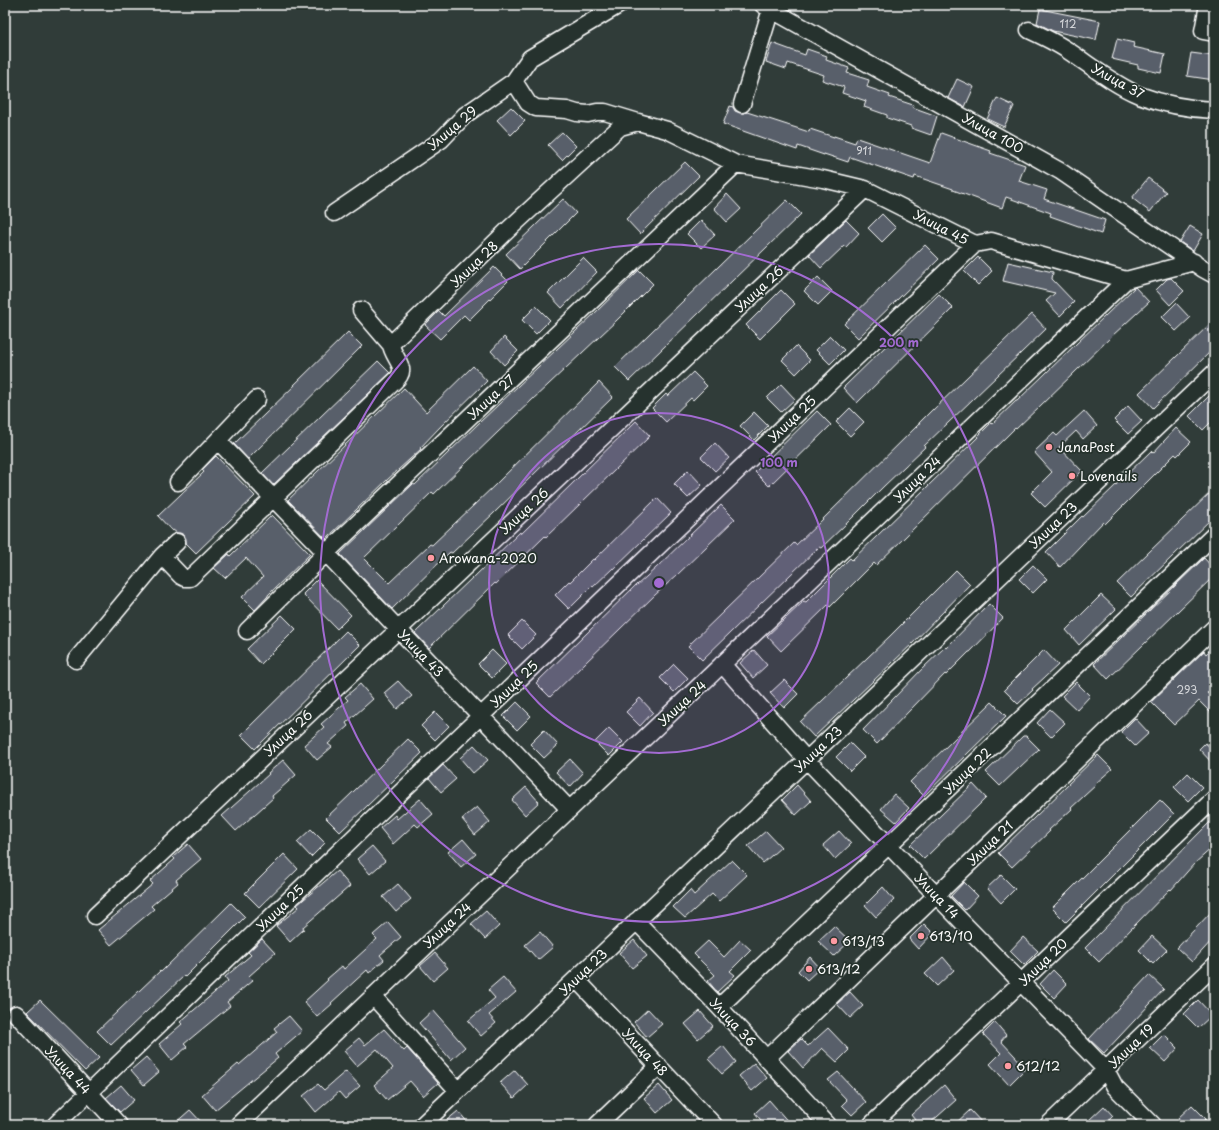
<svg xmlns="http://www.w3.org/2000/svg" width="1219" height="1130" font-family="'Playpen Sans',sans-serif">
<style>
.building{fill:#585e6b;stroke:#fff}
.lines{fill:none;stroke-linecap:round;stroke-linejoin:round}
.minor-casing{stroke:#fff;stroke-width:19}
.minor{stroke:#26332d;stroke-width:16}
.ring{fill:none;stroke:#a36bd2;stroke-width:2}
.poi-dot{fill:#ff9aa2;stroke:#26332d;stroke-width:1.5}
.labels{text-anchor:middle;stroke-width:3.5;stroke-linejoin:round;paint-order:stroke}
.number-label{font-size:11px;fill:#d5d7da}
.street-label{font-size:13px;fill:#fff;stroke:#26332d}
.poi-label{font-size:13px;fill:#fff;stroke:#26332d;text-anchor:start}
.centre{fill:#a36bd2;stroke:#26332d;stroke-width:2}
.ring-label{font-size:12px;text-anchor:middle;font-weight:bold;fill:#a36bd2;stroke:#26332d;stroke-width:3.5;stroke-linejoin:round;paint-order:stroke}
</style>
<rect width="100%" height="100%" fill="#303c39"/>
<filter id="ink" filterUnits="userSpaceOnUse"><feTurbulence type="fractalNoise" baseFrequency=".025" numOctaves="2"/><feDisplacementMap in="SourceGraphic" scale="8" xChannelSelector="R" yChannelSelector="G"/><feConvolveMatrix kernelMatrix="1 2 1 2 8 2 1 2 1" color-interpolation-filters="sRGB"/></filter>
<g filter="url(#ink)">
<path class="building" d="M1040,9L1100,21L1096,40L1053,31L1037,23Z
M1117,39L1134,43L1133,47L1165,54L1161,73L1138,68V65L1112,59Z
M772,43L805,55L807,49L827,56L826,60L849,68L847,73L869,80L867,87L890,95L889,97L913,105L912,107L937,116L931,135L911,128V126L887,118V115L864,107L866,101L842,93L844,87L822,80L824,75L788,63L786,69L766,62Z
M1191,53L1214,56V80L1187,76Z
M957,79L974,87L965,107L948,98Z
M997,98L1014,106L1004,127L987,119Z
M730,106L733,107L735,111L740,113H744L747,112L809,132L810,129L834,137V136L855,143L857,138L930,163L941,133L991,151L990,153L1025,165L1019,181L1047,190L1044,199L1105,220L1101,234L1050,216L1051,213L1006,197L1002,208L953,190V189L915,176L914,179L850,157L848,162L824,154V155L798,146L797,150L723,124Z
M511,107L525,121L511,135L497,120Z
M562,132L576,146L562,160L548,145Z
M685,162L699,176L640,234L626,219Z
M1148,178L1166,192L1150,212L1132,198Z
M727,194L741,209L727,222L714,208Z
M563,199L576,213L520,269L506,254Z
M787,200L801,214L629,381L615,367Z
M882,214L896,228L882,242L868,228Z
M701,220L715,235L701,248L687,234Z
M846,220L859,233L846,247L844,246L821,268L809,255Z
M1190,226L1203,234L1193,251L1180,242Z
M925,245L939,259L858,338L844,324Z
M978,257L992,271L978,285L964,271Z
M583,258L597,272L562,308L548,293Z
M1008,262L1053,272L1052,279L1074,302L1060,316L1046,301L1055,293L1003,281Z
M494,267L508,281L469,320L464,315L440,339L425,325L439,311L444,316Z
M639,270L653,284L616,321L498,432L434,494L432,492L364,558L389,583L430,544L432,545L495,485L599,382L613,397L494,513L452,553L450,552L392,609L340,554L413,484L415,485L480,422L595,313Z
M818,277L832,291L818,305L804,291Z
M1171,278L1184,291L1170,305L1156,290L1167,279Z
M1135,287L1149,302L1112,336L1040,406L1016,429L1015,428L902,540L876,565L874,563L830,607L828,605L781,651L767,636L804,601L806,602L850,558L852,560L876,537L978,437H977L991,423L992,424L1016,401H1017Z
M781,290L795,304L760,339L746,325Z
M939,294L953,308L857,403L843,388Z
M1176,303L1190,318L1176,331L1162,317Z
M536,306L550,320L536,334L522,320Z
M1032,314L1046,329L924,446L925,447L884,486L846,524L821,548L819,547L702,660L688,646L794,543L796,545L821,521L919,424V423L933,409V410Z
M1214,320V348L1153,408L1139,393Z
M348,332L362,346L248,459L234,444L295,385H294Z
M830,336L844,350L830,364L816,350Z
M504,337L518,351L504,365L491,351Z
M796,346L810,360L796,374L782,360Z
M378,361L390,373L273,485L262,473Z
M473,366L487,381L440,427L420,448L421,449L387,480L326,539L288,500L404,388L426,412Z
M693,372L707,386L693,400L691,398L666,422L652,408L666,394L668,396Z
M781,384L795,399L781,412L767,398Z
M1214,391V419L1203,430L1189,416Z
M1128,406L1142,421L1128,434L1114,420Z
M850,408L864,422L850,436L836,422Z
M817,411L831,425L769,486L755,472Z
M1084,411L1097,426L1083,439L1076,431L1059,447L1082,471L1045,507L1031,493L1052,472L1034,452L1054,433L1057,436Z
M754,412L768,426L754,440L740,426Z
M636,421L650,436L546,537L545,536L496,584L495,583L429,648L415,633L473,577V578L520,532L521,534Z
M1176,428L1191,442L1177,456L1175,454L1105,524L1103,522L1060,567L1046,552L1082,516L1083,517L1151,451L1153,453Z
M715,443L729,458L715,471L701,457Z
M216,456L255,496L196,553L186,543V539L184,535L180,533H177L173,530L172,531L158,516L204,472L202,470Z
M688,470L702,485L688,498L674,484Z
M1214,489V516L1131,597L1117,583Z
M657,498L671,513L613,569V568L593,587L592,586L569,609L555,595L569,581L570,582L593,559L594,560Z
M721,505L735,519L677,575L655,595L550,697L536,683L637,584V585L656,568Z
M272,515L310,554L268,595V596L255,610L242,597L263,577L246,558L225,578L214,568L229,554L230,556Z
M1204,558L1214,569V576L1108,679L1094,664Z
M1033,565L1047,579L1033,593L1019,579Z
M956,570L970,584L912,644L814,737L800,722L890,636Z
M317,580L351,615L337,629L303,594Z
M1101,595L1116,609L1079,645L1066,630Z
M989,604L1003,618L970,652H969L946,675L945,674L877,744L863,730L923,668L945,647L946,648Z
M282,615L296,629L261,664L247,649Z
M522,621L536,635L522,649L508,635Z
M346,631L360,645L255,749L241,735Z
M1214,646V686L1207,693L1214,700V716L1199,701L1174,725L1151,702L1204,651L1206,654Z
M492,650L506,664L492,678L478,664Z
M754,650L767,665L753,678L740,663Z
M1044,650L1058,665L1032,689L1033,690L1018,704L1004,690Z
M674,664L688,678L674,692L660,678Z
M784,680L798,694L784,708L770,693Z
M398,681L412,696L397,709L384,693Z
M1076,682L1090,696L1077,710L1062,696Z
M360,684L373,699L346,723L348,726L328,744L332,747L317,760L304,745L324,727L321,724L348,700L345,697Z
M640,698L653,712L640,726L626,712Z
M517,702L531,716L517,730L503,716Z
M992,702L1006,716L924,796L910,782Z
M1050,709L1065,723L1051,737L1037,723Z
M435,712L449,726L435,740L421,726Z
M1135,718L1149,733L1135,746L1121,732Z
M609,728L623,742L609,756L595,742Z
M544,730L558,745L544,758L530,744Z
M1023,736H1026L1039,749L1000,786L986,772Z
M408,739L422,753L340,832L326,818Z
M1214,741V765L1199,749L1205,743L1209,746Z
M850,743L864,757L850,771L836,757Z
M474,745L488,760L473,773L460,758Z
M1098,755L1112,769L1095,784L1096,785L1071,808L1072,809L1049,830L1050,831L1012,867L998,853L1069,784H1068Z
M570,759L583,773L570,787L556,772Z
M283,760L296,775L272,796L273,798L236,831L222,816L269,774L268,773Z
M443,765L456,779L441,792L429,778Z
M1188,773L1202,787L1188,801L1174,787Z
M973,784L986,798L924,859L910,845Z
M797,785L811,801L796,815L782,800Z
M526,787L539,802L525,815L512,800Z
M894,794L909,808L896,822L881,809Z
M420,799L433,814L418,827L415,824L393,844L380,828L395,815L397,819Z
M1160,800L1174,814L1066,922L1052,908Z
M477,807L490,822L475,835L462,819Z
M1214,818V846L1194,864L1171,890L1170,889L1099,962L1085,948Z
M311,829L325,843L311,857L297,842Z
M766,831L781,847L763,863L748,846Z
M839,831L851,844L835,859L823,845Z
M463,839L476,854L461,867L448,852Z
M188,844L201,859L176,880L178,883L151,906L154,909L111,945L98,930L153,884L150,881L175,859L173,857Z
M372,846L385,861L370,874L357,859Z
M284,854L298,869L259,907L245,893Z
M732,860L747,875L719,901L712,894L685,918L673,907L690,890L694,895Z
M337,871L350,886L303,927L304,929L290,942L276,926L299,907L297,905Z
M1001,875L1015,889L1001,903L987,888Z
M964,882L978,896L965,910L951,896Z
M398,884L411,899L396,912L383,897Z
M883,887L894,900L876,917L865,905Z
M231,903L245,917L185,977L184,976L111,1045L97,1031L160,971L161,972Z
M1214,909V938L1192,962L1177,948Z
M486,911L499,926L485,939L471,924Z
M388,922L401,937L380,955L384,960L369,973L367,970L331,1003L332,1004L317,1017L304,1002L328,980L327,979L342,966L344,969L377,939L373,935Z
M924,924L933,933L918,949L909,939Z
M834,926L850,941L834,956L818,941Z
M540,932L553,947L538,960L525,945Z
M1152,936L1167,950L1153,964L1139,950Z
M1023,937L1038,951L1024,965L1010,951Z
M262,939L275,953L249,976L253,980L227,1002L230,1006L184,1044L187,1047L172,1060L159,1044L182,1024L180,1022L228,981L225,977L251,955L248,952Z
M634,940L647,956L632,968L619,953Z
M740,940L751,950L730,971L735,975L717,992L708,981L715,975L694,954L708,941L724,957Z
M435,953L448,968L433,981L420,966Z
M810,957L820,968L807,980L798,971Z
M943,957L954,970L937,986L925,974Z
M1053,970L1067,984L1054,998L1040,984Z
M1149,975L1164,989L1104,1053L1089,1039Z
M503,977L516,992L489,1015L496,1023L481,1036L468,1021L495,998L488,990Z
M850,992L863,1006L850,1018L837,1004Z
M40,1000L99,1058L85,1071L27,1012Z
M1198,1000L1212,1015L1198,1028L1184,1014Z
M648,1009L662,1024L647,1037L634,1022Z
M433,1010L465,1047L451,1060L419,1023Z
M700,1011L713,1026L698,1039L685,1024Z
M289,1016L302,1031L275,1054L278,1058L215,1110L202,1095L238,1064L239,1065L277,1032L274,1028Z
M995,1022L1006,1035L1001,1041L1026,1068L1009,1085L990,1064L1001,1053L983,1034Z
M828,1028L849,1050L837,1062L822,1048L803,1068L788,1051L801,1039L808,1046Z
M384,1029L404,1051L407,1048L438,1083L423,1096L410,1081L387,1100L374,1085L393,1068L377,1049L357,1066L344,1051L359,1038L365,1045Z
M1164,1034L1178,1048L1165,1062L1150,1048Z
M723,1046L736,1062L722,1074L708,1059Z
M146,1057L159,1072L144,1085L131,1070Z
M754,1063L767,1078L752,1091L739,1076Z
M515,1070L528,1085L514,1098L500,1083Z
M346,1071L360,1086L345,1099L339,1092L316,1112L303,1096L318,1084L324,1090Z
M838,1072L866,1102L852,1115L842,1105L847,1100L828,1080Z
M121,1085L134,1100L120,1112L106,1098Z
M659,1085L672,1100L657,1113L644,1098Z
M944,1085L956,1100L928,1125H919L911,1115Z
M769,1100L791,1125H765L755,1113Z
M1192,1105L1206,1119L1200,1125H1184L1178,1118Z
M1104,1106L1113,1116L1104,1125H1093L1089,1120Z
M190,1110L204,1125H173Z
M970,1110L984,1125H954Z
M458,1111L470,1125H441Z"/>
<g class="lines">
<defs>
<path id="minor" d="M763,5L1060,171L1203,269L1214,275
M1208,5L1203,31L1214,33
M1029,30C1042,36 1055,42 1067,50C1090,65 1113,84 1139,95C1163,104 1189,109 1214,110
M514,81L530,58L619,5
M742,104L771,9
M334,213L441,140L465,115L514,81L528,103L536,108L567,110L577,113L588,114L597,112H605L638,122
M361,310L391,345
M218,441L326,553L569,809
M178,482L257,399
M162,556L177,542
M247,631L326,553L736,164
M76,660L162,556L181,576L185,578H190L395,381C398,378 402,374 401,369C401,363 392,353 391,345L394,341L509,229L620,127L638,122L667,130L736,164L823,179L865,189L975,244L991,241L1126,280L1194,262
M722,664L806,759L936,895L1106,1070L1115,1087L1153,1125
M95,916L865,189
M636,921L719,1007L828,1125
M576,979L714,1125
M373,996L458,1091
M719,1007L1214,535
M16,1014L119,1125
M767,1058L1214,628
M55,1125L375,817L975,244
M238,1125L1126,280
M422,1125L1214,373
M597,1125L659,1066
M871,1125L1214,799
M1048,1125L1214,966"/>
</defs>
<use href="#minor" class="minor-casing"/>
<use href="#minor" class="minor"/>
</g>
</g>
<circle cx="659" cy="583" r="170" fill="#a36bd2" fill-opacity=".12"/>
<g class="ring">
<circle cx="659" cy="583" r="170"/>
<circle cx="659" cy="583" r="339"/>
</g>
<g class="poi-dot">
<circle cx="1049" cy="447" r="4"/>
<circle cx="1072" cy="476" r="4"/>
<circle cx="431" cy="558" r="4"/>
<circle cx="921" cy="936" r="4"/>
<circle cx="834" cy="941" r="4"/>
<circle cx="809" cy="969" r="4"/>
<circle cx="1008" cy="1066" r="4"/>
</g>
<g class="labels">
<g class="number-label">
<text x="1068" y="28">112</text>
<text x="864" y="155">911</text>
<text x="1187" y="694">293</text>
</g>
<g class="street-label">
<text transform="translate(1118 81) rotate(29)" y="5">Улица 37</text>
<text transform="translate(452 128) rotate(-41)" y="5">Улица 29</text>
<text transform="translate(993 133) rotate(29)" y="5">Улица 100</text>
<text transform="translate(941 227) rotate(27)" y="5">Улица 45</text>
<text transform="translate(474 264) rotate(-44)" y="5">Улица 28</text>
<text transform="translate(759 289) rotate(-43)" y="5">Улица 26</text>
<text transform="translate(491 397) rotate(-43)" y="5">Улица 27</text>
<text transform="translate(792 419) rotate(-44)" y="5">Улица 25</text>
<text transform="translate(917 479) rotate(-44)" y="5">Улица 24</text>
<text transform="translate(524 511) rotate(-43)" y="5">Улица 26</text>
<text transform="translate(1053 525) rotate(-44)" y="5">Улица 23</text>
<text transform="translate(421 653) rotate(46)" y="5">Улица 43</text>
<text transform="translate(514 684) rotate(-44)" y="5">Улица 25</text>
<text transform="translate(682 703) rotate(-43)" y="5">Улица 24</text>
<text transform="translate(288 733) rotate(-43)" y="5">Улица 26</text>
<text transform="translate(818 749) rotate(-44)" y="5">Улица 23</text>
<text transform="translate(967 771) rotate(-44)" y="5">Улица 22</text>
<text transform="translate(990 843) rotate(-44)" y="5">Улица 21</text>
<text transform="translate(937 896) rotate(46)" y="5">Улица 14</text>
<text transform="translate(280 908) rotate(-44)" y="5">Улица 25</text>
<text transform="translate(447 925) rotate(-43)" y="5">Улица 24</text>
<text transform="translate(1043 962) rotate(-44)" y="5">Улица 20</text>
<text transform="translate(583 972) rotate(-44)" y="5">Улица 23</text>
<text transform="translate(733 1022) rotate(47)" y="5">Улица 36</text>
<text transform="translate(1131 1046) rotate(-44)" y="5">Улица 19</text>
<text transform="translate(645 1052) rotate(47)" y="5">Улица 48</text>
<text transform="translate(68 1070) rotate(47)" y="5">Улица 44</text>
</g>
<g class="poi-label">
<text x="1057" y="452">JanaPost</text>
<text x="1080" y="481">Lovenails</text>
<text x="439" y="563">Arowana-2020</text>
<text x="929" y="941">613/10</text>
<text x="842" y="946">613/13</text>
<text x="817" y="974">613/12</text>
<text x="1016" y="1071">612/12</text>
</g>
</g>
<circle cx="659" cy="583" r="6" class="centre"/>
<g class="ring-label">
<text x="899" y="347">200 m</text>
<text x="779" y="467">100 m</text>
</g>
<rect width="1219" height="1130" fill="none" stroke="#26332d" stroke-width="20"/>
<rect x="10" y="10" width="1199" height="1110" fill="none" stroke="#fff" stroke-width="1.5" filter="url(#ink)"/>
</svg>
